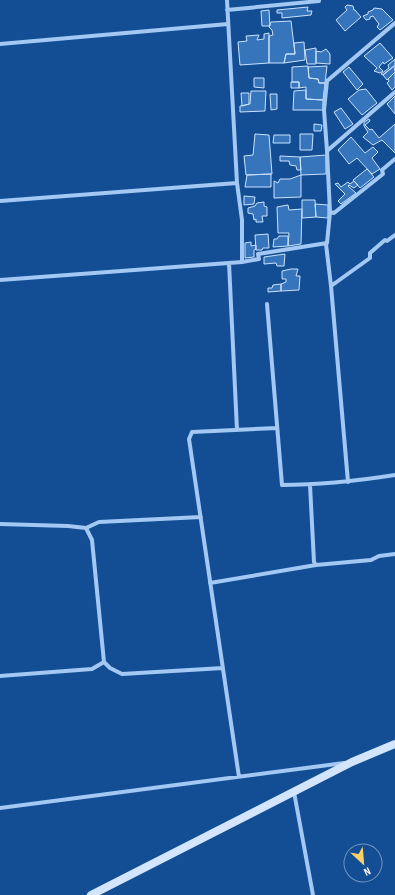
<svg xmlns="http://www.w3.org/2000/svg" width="395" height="895" font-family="'Sofia Sans Condensed',sans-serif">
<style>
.building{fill:#3675bc;stroke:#cae2fd}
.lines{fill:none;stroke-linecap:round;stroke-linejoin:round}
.street{stroke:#a2c8f3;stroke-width:4}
.secondary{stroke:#d2e5fc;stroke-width:8}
</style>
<rect width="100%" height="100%" fill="#134e95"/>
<path class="building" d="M347,5L353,6L354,10H355L361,17L345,31L336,20L347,10L345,7Z
M308,7L307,11H312L311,15L282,18V13H277V10Z
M374,8L382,9L393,20L380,30L377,27L379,24L373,16L370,17V19L366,20L363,16L368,14V12L373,10Z
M269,10L270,26H262L261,11Z
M291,21L295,54H286L284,63H269V36L273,35L272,30L269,27L271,22Z
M269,33V63L240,65L238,42L247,41L246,36L259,35L257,40L264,39V34Z
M304,42L305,60L284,63L286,54H295L294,43Z
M380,43L393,58L384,64L383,62L379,67L383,71L380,73L374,71L377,68L364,56Z
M316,48V64H307L305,50Z
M326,49L330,54V64L316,63V51L321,52Z
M395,59V66H394L383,75L381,74L389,68L388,65Z
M308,66L309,78L318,79L319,83H325L323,100L306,99V87L299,88V82H292V67Z
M327,66L325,83H319L318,79L309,78L308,67Z
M394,66L395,72L387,80L383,75Z
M349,67L363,84L357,90L343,72Z
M395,72V87L392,90L387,83L389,81L388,79Z
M254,78H264V88L254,87Z
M291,82H299V88H291Z
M366,89L377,103L362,115L348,99L359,90Z
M306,90V99L323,100V110H293L294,91Z
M251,91H266L265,111L240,112V106L250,104Z
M241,93H249V104L242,106Z
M270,94H277V109L271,110Z
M395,96V114L387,104Z
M341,108L353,124L345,129L334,112Z
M369,119L370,121L365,125L370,130L372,129L379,138L395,124V153L382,140L373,145L363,137L368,132L364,126V122Z
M314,124L322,125L321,131H314Z
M255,134L269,135L272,174L246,175L244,156L253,155Z
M300,134H313L312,150H300Z
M274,135H290V143H273Z
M351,137L365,153L373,147L378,152L372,158L380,169L372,174L357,158L349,164L338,150Z
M326,155V174L301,175L300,157Z
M280,156L300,157L301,170H297L296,166L290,165L289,161H280Z
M367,169L374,177L360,188L353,180Z
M271,174V187H245L247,175Z
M301,175V197L274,198V181L278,183L280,179H290Z
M354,181L358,185L354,188L349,185L348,186L356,193L341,204L338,201L345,194L335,184L338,183L341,187L348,182L350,184Z
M244,196L255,197L254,204L244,205Z
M302,200H315L316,217L302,218Z
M264,202V206L267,207V216H262L263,222H256V219L254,220L253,214L248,213V208L255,206L257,203Z
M315,204L328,205V218L316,217Z
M288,205L289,210L302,209L301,244L288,246L289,233H278L277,207Z
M268,234L269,248H263L262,250H256L255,235Z
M279,236H288V246L273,247L274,239H277Z
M251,242V246L256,245V249L254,250V257L245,258V243Z
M285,254L284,266H277L276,263L264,264V257Z
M291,269H298L296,276H300L299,290L281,291V284L286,282V279H282V271Z
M281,284V291L268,292V288H272L273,285Z"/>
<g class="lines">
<path class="street" d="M227,0L237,183L242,220V262L259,259L258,254L327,243L330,212L334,213L383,174L382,170L395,159
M227,10L319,1V0
M0,44L228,24
M327,151L324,110L327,81L395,23
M0,201L237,183
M330,212L327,151L395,92
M326,244L331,286L348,482
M229,263L237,430
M0,280L242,262
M331,286L370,258V253L385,240L387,241L395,235
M267,304L282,485C320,485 357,481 395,475
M310,485L314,562L316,565
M0,524L68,526L86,528L99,522L201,517
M86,528L92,540L104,662L110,668L122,674L223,668
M210,583L316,565L371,560L379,556L395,554
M0,676L92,669L104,662
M239,777L189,439L192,432L277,428
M294,792L313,895
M0,808L344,763"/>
<path class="secondary" d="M91,895L352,762L395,744"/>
</g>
<g transform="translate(363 863) rotate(154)"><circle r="19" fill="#134e95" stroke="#7195bf"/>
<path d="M0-3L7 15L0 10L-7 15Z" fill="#ffcf64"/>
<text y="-6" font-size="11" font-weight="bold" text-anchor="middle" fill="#ffffff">N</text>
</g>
</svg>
